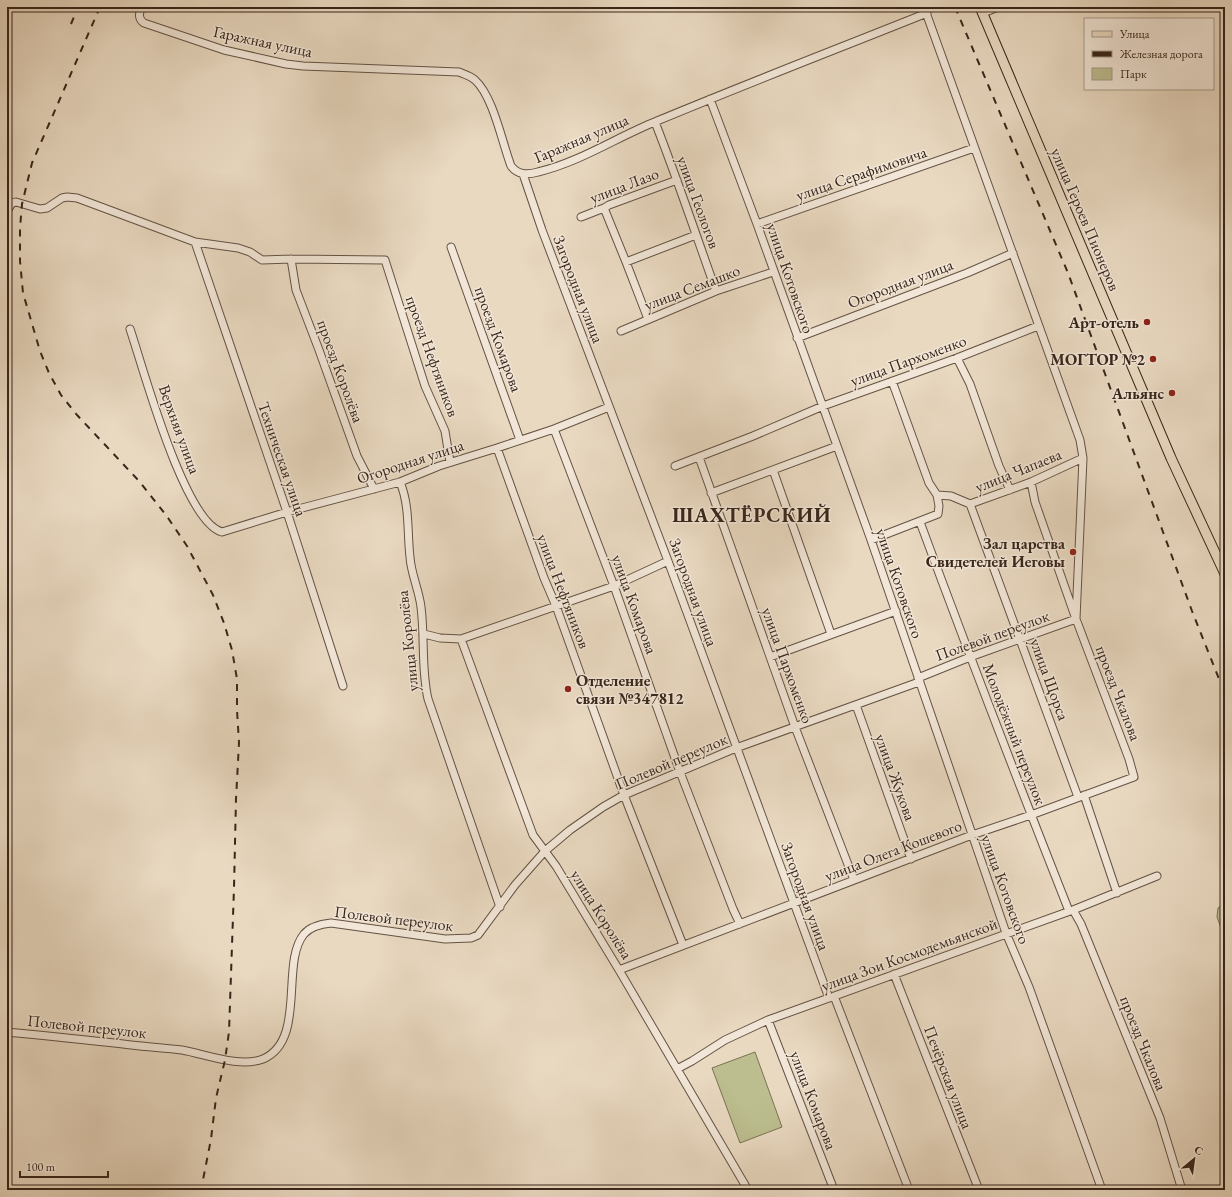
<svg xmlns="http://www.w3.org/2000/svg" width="1232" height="1197" font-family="'EB Garamond',serif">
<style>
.green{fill:#bcbe8f;stroke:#7a7254}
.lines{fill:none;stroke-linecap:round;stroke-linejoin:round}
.minor-casing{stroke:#645244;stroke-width:9}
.major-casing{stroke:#38251a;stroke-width:11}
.minor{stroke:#f1e6d7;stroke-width:7}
.major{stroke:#e9d9c1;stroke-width:9}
.rail{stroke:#38251a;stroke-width:2;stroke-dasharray:7 7;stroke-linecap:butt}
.poi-dot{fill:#8f2418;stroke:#f1e6d7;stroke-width:1.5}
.labels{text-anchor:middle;stroke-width:3;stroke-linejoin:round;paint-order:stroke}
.street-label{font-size:16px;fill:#38251a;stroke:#f1e6d7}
.poi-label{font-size:16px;font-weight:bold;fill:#38251a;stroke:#f1e6d7;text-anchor:end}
.district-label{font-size:20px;font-weight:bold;letter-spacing:1px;fill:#38251a;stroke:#f1e6d7}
</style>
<rect width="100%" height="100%" fill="#e9d9c1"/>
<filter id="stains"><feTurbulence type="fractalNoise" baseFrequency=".005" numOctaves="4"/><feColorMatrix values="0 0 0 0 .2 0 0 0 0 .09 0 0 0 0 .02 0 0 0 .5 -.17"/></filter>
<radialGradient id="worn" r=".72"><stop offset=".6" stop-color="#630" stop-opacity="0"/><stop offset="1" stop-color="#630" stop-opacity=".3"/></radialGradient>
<path class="green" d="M1221,906H1225V939L1217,917L1218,908Z
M755,1052L782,1127L740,1143L712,1068Z"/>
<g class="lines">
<defs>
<path id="minor" d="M141,7C139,14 138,19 144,23L224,50L286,64L303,66L459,72C464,74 471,76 475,80C493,96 502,142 511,166C518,175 527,175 538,172C580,162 617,137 657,121C746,84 837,49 927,13
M983,13L998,7
M710,99L757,224L871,540L1006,933L1029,987L1102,1190
M655,122C677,178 696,235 716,291
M523,174L542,230L668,561L829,998
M604,208L626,262L648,319
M7,211L12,203L16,202L40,209L47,208L62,198L67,197L77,198L195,242L238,248L250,252L262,260L291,259L385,260L425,386L445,431L450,462
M581,217L604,208L609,205L677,180
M757,224L974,148
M195,242L287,512L343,686
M451,247L520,440
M291,259L296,290L319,350L357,456L374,489
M626,262L696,235
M130,329C143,367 184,522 222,532L287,512L400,482L439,466L497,448L554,429L609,407
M621,331L716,291L773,272
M797,338L967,273L1013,253
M957,358L970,384L999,466L1010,490
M892,381L929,483L937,495
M554,429L614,586L680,772L733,909L740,924
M497,448L544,578L556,606L624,795L683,945
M699,457L795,727L854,880
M675,466L753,436L823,406L957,358L1038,326
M773,470L831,634
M400,482C410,506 407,531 410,557C411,574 419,590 421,607C425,638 421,669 428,699L500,907
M711,493L837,446
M970,504L1078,797
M920,522C968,652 1018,782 1069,911
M871,540L938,514L939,506L937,495L951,496L970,504L1031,482L1083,458
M424,634L440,638L461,639L614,586L668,561
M461,639L533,835L556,866L619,970L748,1190
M770,657L896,611
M918,678L970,657L1076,619L1035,502L1031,482
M856,705L911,859
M1084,795L1117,893
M1073,910L1081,924L1160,1118L1182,1190
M619,970L972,835L1031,815L1134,777L1129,759L1076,619L1083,458L1080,440L924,7
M894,974L979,1190
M834,996L909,1190
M768,1020L834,1190
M7,1032C48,1036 90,1040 131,1045C148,1047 165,1048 182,1050C205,1054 240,1068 263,1059C307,1040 280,963 304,934C311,926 321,924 331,923L445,939L471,938L478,935L515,885L545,851L570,830L603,807L624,795L736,748L919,682
M677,1069L692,1061L725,1040L768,1020L1073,910L1157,876"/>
<path id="major" d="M980,7L1171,458L1225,574"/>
</defs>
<use href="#minor" class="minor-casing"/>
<use href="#major" class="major-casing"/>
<use href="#minor" class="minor"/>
<use href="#major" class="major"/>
<path class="rail" d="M100,7L32,163L22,204L20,228V261L23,293L40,351L49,373L61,395L77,415L139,481L166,515L187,546L213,595L224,623L232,650L237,679V710L239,743L236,799L234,888L229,1032L225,1060L216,1098L211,1139L201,1190
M955,7L1068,273L1192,611L1225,694
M71,24L78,7"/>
</g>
<g class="poi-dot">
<circle cx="1147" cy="322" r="4"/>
<circle cx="1153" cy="359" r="4"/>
<circle cx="1172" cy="393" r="4"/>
<circle cx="1073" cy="552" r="4"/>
<circle cx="568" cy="689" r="4"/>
</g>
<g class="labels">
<g class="street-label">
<text transform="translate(263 41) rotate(12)" y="6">Гаражная улица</text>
<text transform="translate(581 138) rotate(-23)" y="6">Гаражная улица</text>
<text transform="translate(861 173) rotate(-19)" y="6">улица Серафимовича</text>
<text transform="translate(624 185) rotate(-21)" y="6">улица Лазо</text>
<text transform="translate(699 202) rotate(70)" y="6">улица Геологов</text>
<text transform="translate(1086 219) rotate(67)" y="6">улица Героев Пионеров</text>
<text transform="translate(791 278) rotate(71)" y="6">улица Котовского</text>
<text transform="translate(900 283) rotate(-21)" y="6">Огородная улица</text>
<text transform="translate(692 287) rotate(-21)" y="6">улица Семашко</text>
<text transform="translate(579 289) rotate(69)" y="6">Загородная улица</text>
<text transform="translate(499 339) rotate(70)" y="6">проезд Комарова</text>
<text transform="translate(433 356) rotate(70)" y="6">проезд Нефтяников</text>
<text transform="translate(908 360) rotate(-20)" y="6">улица Пархоменко</text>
<text transform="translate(341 371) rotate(70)" y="6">проезд Королёва</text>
<text transform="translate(180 429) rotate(70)" y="6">Верхняя улица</text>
<text transform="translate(283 459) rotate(71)" y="6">Техническая улица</text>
<text transform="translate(410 461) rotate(-18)" y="6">Огородная улица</text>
<text transform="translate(1018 470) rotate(-22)" y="6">улица Чапаева</text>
<text transform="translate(900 583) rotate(71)" y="6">улица Котовского</text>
<text transform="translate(564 591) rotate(69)" y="6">улица Нефтяников</text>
<text transform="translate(694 592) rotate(70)" y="6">Загородная улица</text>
<text transform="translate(635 604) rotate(70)" y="6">улица Комарова</text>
<text transform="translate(992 635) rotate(-20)" y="6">Полевой переулок</text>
<text transform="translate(407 641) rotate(-96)" y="6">улица Королёва</text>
<text transform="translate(788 665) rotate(70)" y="6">улица Пархоменко</text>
<text transform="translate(1050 679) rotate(70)" y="6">улица Щорса</text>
<text transform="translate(1119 693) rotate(69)" y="6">проезд Чкалова</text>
<text transform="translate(1015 734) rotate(69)" y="6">Молодёжный переулок</text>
<text transform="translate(671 761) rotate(-23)" y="6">Полевой переулок</text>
<text transform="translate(896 777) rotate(70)" y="6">улица Жукова</text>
<text transform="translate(893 850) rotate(-21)" y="6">улица Олега Кошевого</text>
<text transform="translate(1006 889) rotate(70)" y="6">улица Котовского</text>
<text transform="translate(806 896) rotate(70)" y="6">Загородная улица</text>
<text transform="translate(602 914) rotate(58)" y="6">улица Королёва</text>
<text transform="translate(394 918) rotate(7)" y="6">Полевой переулок</text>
<text transform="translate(909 954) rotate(-20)" y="6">улица Зои Космодемьянской</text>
<text transform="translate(87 1026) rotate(6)" y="6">Полевой переулок</text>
<text transform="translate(1144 1043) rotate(68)" y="6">проезд Чкалова</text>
<text transform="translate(949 1077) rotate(69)" y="6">Печёрская улица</text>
<text transform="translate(814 1100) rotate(69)" y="6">улица Комарова</text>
</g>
<g class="poi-label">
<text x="1139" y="328">Арт-отель</text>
<text x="1145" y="365">МОГТОР №2</text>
<text x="1164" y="399">Альянс</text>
<text x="1065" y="549">Зал царства<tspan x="1065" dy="18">Свидетелей Иеговы</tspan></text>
<text x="576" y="686" text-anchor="start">Отделение<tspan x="576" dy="18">связи №347812</tspan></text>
</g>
<g class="district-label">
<text x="752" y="522">ШАХТЁРСКИЙ</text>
</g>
</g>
<rect width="1232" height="1197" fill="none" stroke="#e9d9c1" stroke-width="24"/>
<rect x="8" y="8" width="1216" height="1181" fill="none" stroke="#38251a" stroke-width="2"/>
<rect x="12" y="12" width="1208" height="1173" fill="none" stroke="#38251a"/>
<rect x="1084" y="18" width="130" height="72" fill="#f1e6d7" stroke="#a7998b"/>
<rect x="1092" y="31" width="20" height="6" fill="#e9d9c1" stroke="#a7998b"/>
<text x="1120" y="38" font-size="12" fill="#38251a">Улица</text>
<rect x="1092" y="51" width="20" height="6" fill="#38251a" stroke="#a7998b"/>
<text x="1120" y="58" font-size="12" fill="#38251a">Железная дорога</text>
<rect x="1092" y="68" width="20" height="12" fill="#bcbe8f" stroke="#a7998b"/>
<text x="1120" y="78" font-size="12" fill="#38251a">Парк</text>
<g transform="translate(1194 1159) rotate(29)" stroke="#f1e6d7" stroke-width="3" paint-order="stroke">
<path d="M0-3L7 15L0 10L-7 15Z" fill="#38251a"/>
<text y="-6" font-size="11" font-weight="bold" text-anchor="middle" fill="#38251a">С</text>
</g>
<path d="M20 1171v6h88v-6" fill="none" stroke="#38251a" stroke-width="2"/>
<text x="26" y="1171" font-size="12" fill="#38251a" stroke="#f1e6d7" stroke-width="3" paint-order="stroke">100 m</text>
<rect width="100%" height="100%" filter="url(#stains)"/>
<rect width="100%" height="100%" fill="url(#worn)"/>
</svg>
